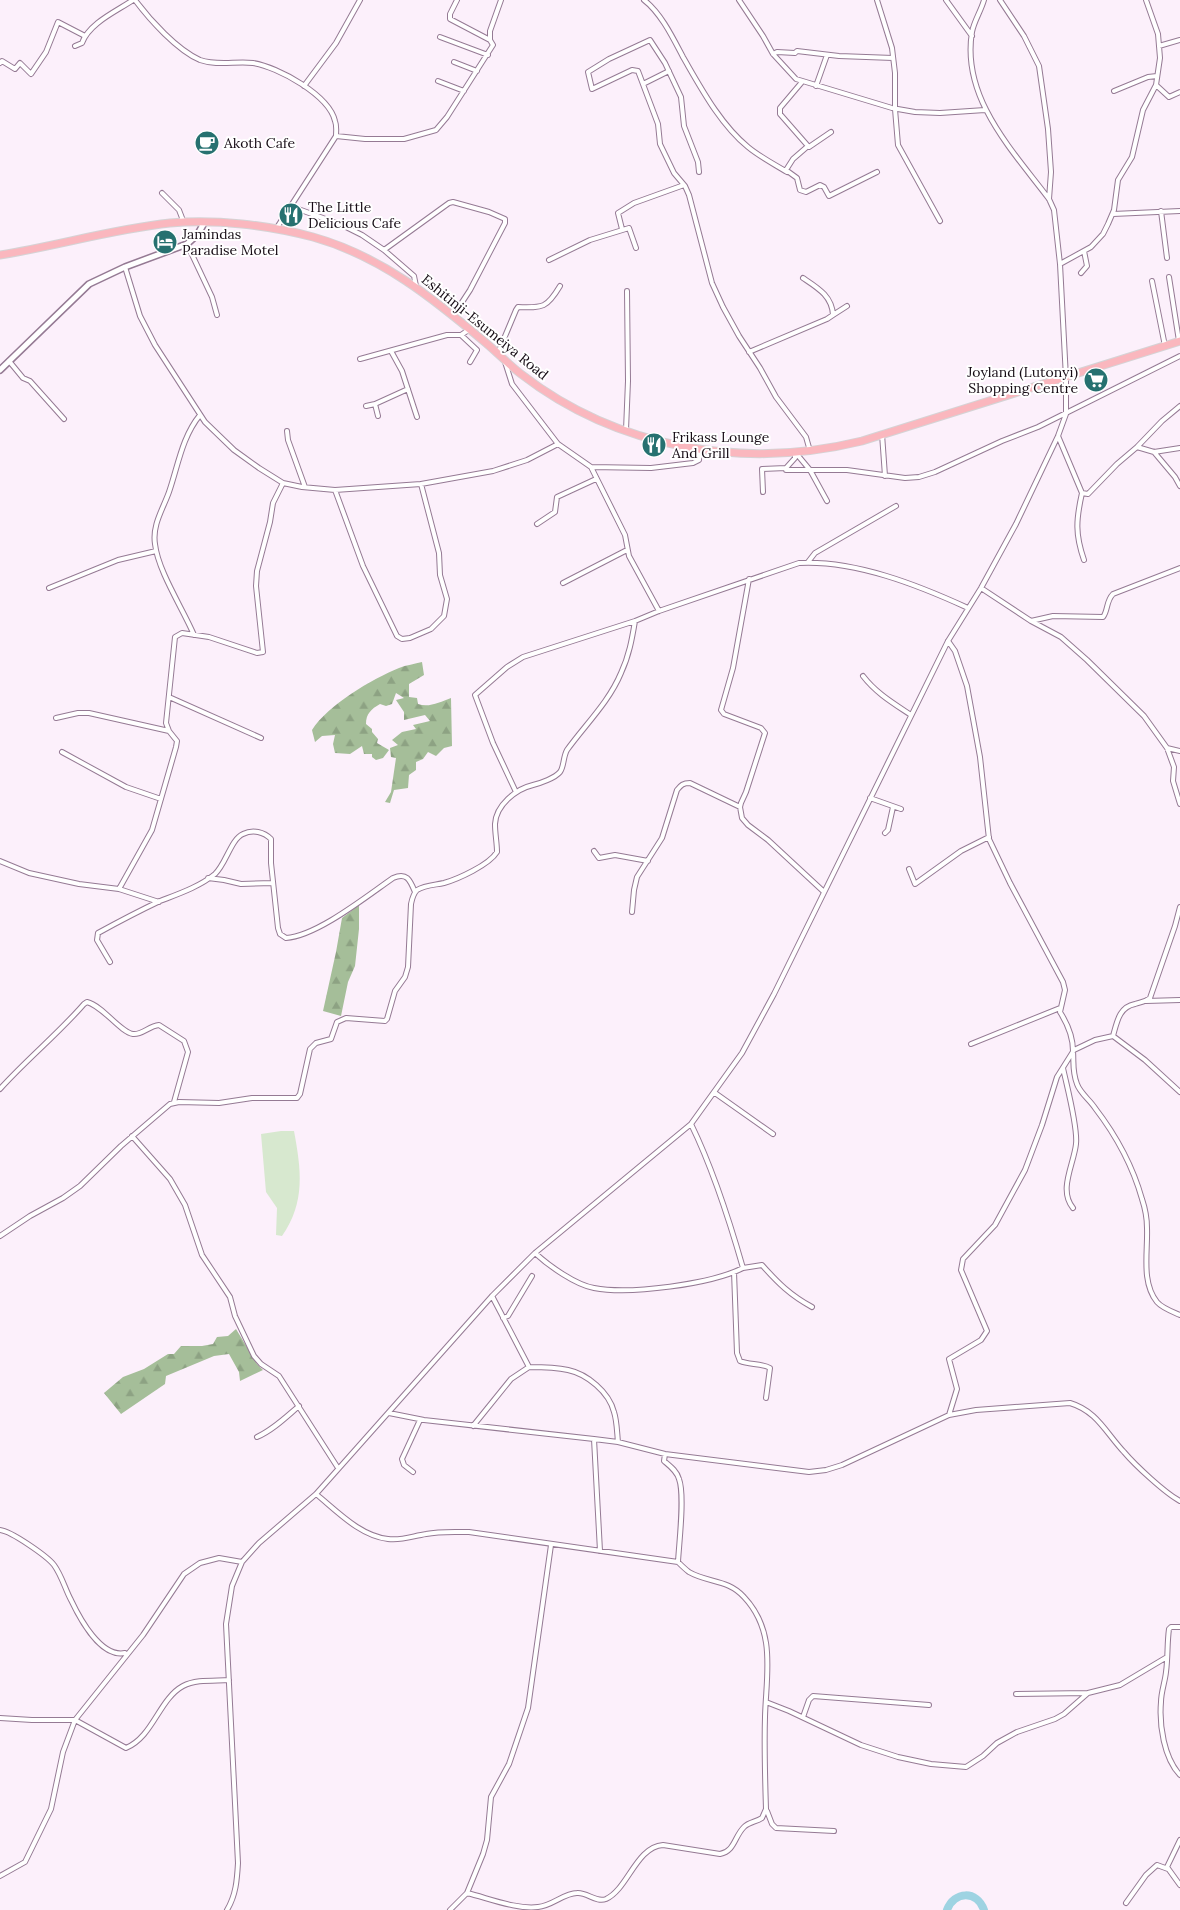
<svg xmlns="http://www.w3.org/2000/svg" width="1180" height="1910" font-family="Lora,serif">
<style>
.green{fill:#d7e8cf}
.forest{fill:url(#forest-firs)}
.lines{fill:none;stroke-linecap:round;stroke-linejoin:round}
.river{stroke:#9ed3e2;stroke-width:8}
.minor-casing{stroke:#957a94;stroke-width:6}
.tertiary-casing{stroke:#957a94;stroke-width:8}
.trunk-casing{stroke:#d5d3d5;stroke-width:9}
.minor{stroke:#fff;stroke-width:4}
.tertiary{stroke:#fff;stroke-width:5}
.trunk{stroke:#fab7be;stroke-width:7}
.labels{text-anchor:middle;stroke-width:4;stroke-linejoin:round;paint-order:stroke}
.poi-label{font-size:14px;fill:#150b14;stroke:#fff;text-anchor:start}
.street-label{font-size:14px;fill:#150b14;stroke:#fff}
</style>
<defs>
<pattern id="forest-firs" width="22" height="20" patternUnits="userSpaceOnUse" patternTransform="scale(1.25)"><rect width="22" height="20" fill="#a5be99"/><path d="M5 1l3.5 6h-7zM16 11l3.5 6h-7z" fill="#8da283"/></pattern>
</defs>
<rect width="100%" height="100%" fill="#fcf0fb"/>
<path class="green" d="M281,1131H294C301,1169 306,1202 282,1236L276,1235L277,1208L266,1192L261,1134Z"/>
<path class="forest" d="M422,662L424,675L409,684V697L417,698L418,704C429,708 440,702 451,698L452,746L444,748L436,756L428,752L423,759L416,762V770L409,775L408,788L394,790L390,803L385,802L391,792L396,758L391,757L390,748L398,745L392,740L402,732L416,729L413,725L430,721L425,715L404,720V712L396,700L404,698L396,693L392,704L386,706L380,704C371,709 366,714 366,724L372,729V732L378,739L377,743L389,750L383,758L376,760L372,757V754H364L362,746L350,754L335,753L333,744L335,735L322,736L315,742L312,730C328,705 372,679 399,668C406,665 415,664 422,662Z
M359,905V929L355,966L348,982L341,1016L323,1011L336,952L342,918Z
M236,1329L257,1364L263,1370L240,1381L239,1372L229,1354L214,1356L166,1376L165,1384L121,1414L104,1393L123,1377L144,1369L168,1354H174L181,1346H202L213,1344L217,1337L228,1336Z"/>
<g class="lines">
<path class="river" d="M947,1910C954,1891 977,1890 984,1910"/>
<defs>
<path id="minor" d="M135,0C150,20 177,50 200,60C217,66 236,61 253,63C278,67 329,95 335,121C337,126 336,131 336,136L276,229
M644,0C661,13 673,38 683,57C701,88 720,124 748,147C760,157 774,164 787,172
M739,0L763,36L773,54L796,79L892,108L915,112L940,113L985,110
M877,0L892,48L895,73V109L898,145L940,221
M946,0L972,36
M1000,0L1024,36L1039,66L1048,129L1051,172L1049,199
M440,37L488,55
M490,40V31L501,0
M75,46L82,43C89,23 117,11 133,0
M1159,46L1180,40
M773,54L777,52L795,53L797,51L839,56L893,58
M454,62L477,71
M0,63L2,61L15,69L20,63L31,74L46,52L58,22L85,36
M438,81L464,91
M802,82L780,108V114L808,146
M643,84L669,71
M1156,85L1169,97L1180,92
M304,86L336,43L360,0
M816,86L827,55
M1114,91L1148,77L1157,76
M831,132L809,147L808,146L793,159L786,170L797,178L800,190L806,192L820,185L824,187L829,196L877,172
M336,136L365,139H404L436,130L447,117L493,45L490,40L450,19V14L457,0
M699,172L698,162L684,126L681,97L665,63L650,40L609,59L588,72L592,89L632,70L638,71L658,124L660,144L674,173L685,186L689,195L712,283L723,307L739,336L760,368L776,397L806,437L810,451
M162,193L179,210L184,223
M290,206L342,225L362,235L384,250L414,276L416,286
M1161,211L1167,258
M1113,214L1180,211
M622,229L618,213L634,203L684,185
M187,244L212,297L217,315
M384,250L449,203L453,202L489,212L505,219V223L470,290L453,316
M549,260L590,240L629,228L636,248
M1060,264L1091,247L1103,234L1108,224L1114,210L1118,180L1132,157L1143,110L1156,85L1160,58L1158,34L1146,0
M125,267L140,316L155,345L205,422L234,450L259,468L283,483L302,487L335,490L421,484L493,471L527,460L558,444
M1081,273L1087,266L1084,251
M1169,277L1179,341
M1152,281L1165,346
M833,315L847,306
M461,335L477,350L470,362
M391,351L402,371L417,417
M749,352L827,319L833,315C832,296 818,288 803,278
M498,353L516,310L518,307C543,308 547,308 560,286
M360,359L447,335H461L470,329
M9,361L23,378L30,381L64,419
M505,362L512,384L558,444L591,467L651,468L693,463L699,460L700,450
M375,404L378,416
M366,406L375,404L408,389
M626,430L628,381L627,291
M287,431L288,440L305,487
M882,434L885,476
M1058,436L1082,493L1088,494L1117,464L1137,447L1162,421L1180,406
M1137,447L1154,452L1180,448
M795,452V458L786,468V470H847L905,478L919,477L935,472L1002,441L1038,427L1180,356
M795,452L810,470L827,501
M1154,452L1175,477L1180,486
M591,467L625,535L629,556L659,611
M335,490L363,566L397,636L402,639L410,638L431,629L444,616L447,599L440,575L439,553L421,484
M763,492L762,469L786,468
M1082,493C1076,520 1075,534 1084,560
M537,524L555,512L557,497L596,479
M808,562L815,553L896,506
M749,579L733,668L721,710L724,714L761,728L765,733L746,792L741,803L740,807L742,818L748,825L768,840L823,891
M563,583L627,550
M49,588L118,560L156,551
M981,588L1031,621L1061,637L1087,660L1144,716L1167,748L1174,767L1173,781L1180,804
M1031,621L1053,616L1103,617C1108,611 1106,601 1113,594L1180,568
M194,635C183,609 158,571 155,544C152,525 163,509 169,492C178,466 182,437 200,415
M948,641L955,651L967,686L980,757L989,839L1010,883L1063,982L1065,990L1060,1012C1067,1023 1073,1037 1073,1051C1074,1064 1072,1071 1077,1084C1080,1093 1090,1100 1095,1108C1115,1134 1133,1167 1142,1199C1145,1208 1147,1219 1147,1228C1148,1252 1141,1282 1157,1302C1162,1308 1173,1312 1180,1315
M863,676C876,693 893,703 911,715
M169,697L261,738
M56,718L78,713H89L169,731
M1167,748L1180,751
M62,752L126,787L161,799
M516,792L493,743L475,695L507,667L523,657L635,621L659,611L799,563C855,560 918,585 968,608
M870,798L901,809
M885,833L888,830L893,807
M594,851L599,858L615,855L648,861
M0,861L29,873L79,884L119,889L159,902
M909,869L915,884L961,851L989,837
M208,878L224,880L241,884L273,883
M119,889L152,830L176,747L177,741L169,731L166,723L175,637L182,633L209,637L257,653L263,652L256,586L257,571L270,522L273,503L283,483
M632,912L634,890L637,877L662,838L677,790C681,785 683,783 690,783L740,807
M110,962L97,940L98,933C118,922 139,911 160,901C178,894 199,887 215,874C226,864 231,839 243,834C253,829 264,832 271,839V863L278,928L280,934L286,938C317,936 367,896 393,878C407,872 410,880 415,892
M1146,1001L1180,1000
M1113,1036C1117,1022 1119,1007 1135,1004C1141,1002 1145,1002 1150,998L1175,926L1180,907
M971,1044L1060,1008
M1063,1068C1067,1087 1078,1127 1076,1144C1074,1164 1058,1190 1073,1208
M0,1089C27,1059 58,1034 84,1004L87,1002C103,1006 120,1032 133,1034C142,1035 149,1026 159,1025L184,1041L188,1052L174,1102
M715,1093L773,1134
M132,1136L170,1179L185,1205L202,1255L230,1297L235,1316L254,1356L261,1364L279,1376L338,1468
M0,1236L30,1216L63,1198L80,1186L121,1146L170,1104L179,1102L219,1103L252,1098H297L300,1094L310,1049L316,1043L331,1039L337,1022L346,1018L385,1021L387,1019L395,991L405,977L408,967L411,904C412,899 413,894 417,890C425,885 435,885 444,883C458,879 489,865 497,852C497,843 495,834 495,824C496,805 516,789 533,785C541,783 555,778 560,772C564,767 563,757 567,750C585,725 609,702 621,673C629,656 632,639 635,621
M535,1253C549,1266 576,1285 594,1288C630,1295 711,1284 743,1268C729,1219 713,1169 691,1124
M743,1268L762,1265C778,1283 790,1295 812,1307
M734,1272L737,1353L740,1361C749,1365 761,1363 770,1368L766,1398
M503,1318L508,1316L532,1276
M529,1367C542,1367 555,1367 568,1370C587,1374 609,1392 614,1412C617,1421 617,1433 618,1442
M389,1413L424,1420L594,1439L618,1442L665,1454L809,1472L826,1470L842,1465L949,1415L976,1410L1070,1403C1097,1411 1106,1433 1124,1452C1135,1465 1165,1493 1180,1501
M949,1415L957,1389L949,1359L981,1340L987,1331L961,1270L963,1259L995,1225L1025,1170L1042,1125L1057,1077L1074,1050L1095,1040L1113,1036L1145,1060L1180,1092
M473,1426L511,1379L529,1367L492,1296
M257,1437C273,1430 286,1417 299,1406
M594,1439L600,1551
M665,1454L664,1461C670,1466 677,1471 679,1479C685,1495 679,1543 678,1562
M413,1472L404,1465L402,1459L420,1420
M316,1494C337,1511 360,1536 388,1539C401,1541 413,1536 426,1534C440,1531 454,1532 469,1532L678,1562C681,1565 685,1569 689,1572C708,1583 728,1579 744,1597C777,1632 766,1675 765,1717C764,1748 765,1778 766,1809L762,1818C756,1822 749,1822 744,1827C734,1837 735,1851 720,1854L663,1845C636,1847 628,1889 606,1899C596,1903 587,1892 577,1893C564,1893 552,1906 538,1907C518,1910 488,1898 467,1893
M0,1530C11,1531 47,1556 54,1565C62,1576 65,1589 71,1600C80,1619 101,1658 125,1653
M1180,1627H1171L1169,1629C1167,1643 1168,1658 1166,1672C1165,1682 1161,1692 1161,1702C1159,1725 1164,1758 1180,1775
M1016,1694L1088,1693
M766,1702L789,1711L861,1745L898,1757L931,1764L966,1767L983,1756L997,1743L1017,1732L1055,1719L1064,1714L1088,1693L1120,1685L1167,1657
M803,1717L809,1700L813,1696L929,1705
M0,1718L32,1720H75L126,1748C153,1737 159,1699 183,1686C196,1679 215,1681 229,1680
M767,1811L772,1824L776,1828L834,1831
M1180,1840L1167,1867L1180,1885
M0,1876L25,1862L51,1809L63,1752L75,1720L143,1635L184,1574L200,1563L219,1558L242,1562
M1126,1903L1146,1875L1157,1865L1168,1869
M227,1910C236,1895 237,1880 238,1863L226,1624L232,1586L242,1562L259,1543L316,1494L492,1296L535,1253L691,1124L742,1053L774,994L948,641L981,588L1016,524L1058,436L1066,414V378L1060,264L1054,210L1049,199C1013,151 961,98 972,32C974,21 981,11 984,0
M450,1910L467,1893L483,1854L487,1840L491,1797L509,1764L528,1708L551,1545"/>
<path id="tertiary" d="M0,370L89,284L125,267L187,244L198,234L204,223"/>
<path id="trunk" d="M0,255C56,246 113,229 170,223C216,219 268,225 313,237C381,256 434,299 486,343C498,353 509,365 521,374C618,449 744,470 862,441L1180,341"/>
</defs>
<use href="#minor" class="minor-casing"/>
<use href="#tertiary" class="tertiary-casing"/>
<use href="#trunk" class="trunk-casing"/>
<use href="#minor" class="minor"/>
<use href="#tertiary" class="tertiary"/>
<use href="#trunk" class="trunk"/>
</g>
<defs>
<symbol id="cafe-disc" viewBox="-11 -11 22 22"><circle r="9.5" fill="#267170" stroke="#fff"/><path d="M-5.5-4.5H6V0H3Q3 3.5 0 3.5H-2.5Q-5.5 3.5-5.5 0ZM3-3.2v2h1.7v-2ZM-6 4.5H4V6H-6Z" fill="#fff"/></symbol>
<symbol id="restaurant-disc" viewBox="-11 -11 22 22"><circle r="9.5" fill="#267170" stroke="#fff"/><path d="M-5-6h1v4h1v-4h1v4h1v-4h1v5L-1.5 .5V6h-2V.5L-5-1ZM5-6V6H3V1.5H1.5Q1.5-4 5-6Z" fill="#fff"/></symbol>
<symbol id="hotel-disc" viewBox="-11 -11 22 22"><circle r="9.5" fill="#267170" stroke="#fff"/><path d="M-6-4.5h1.5V1H6V5H4.5V3h-9V5H-6ZM-4 0a1.8 1.8 0 1 1 3.6 0ZM.5 0V-2.5h3Q6-2.5 6 0Z" fill="#fff"/></symbol>
<symbol id="supermarket-disc" viewBox="-11 -11 22 22"><circle r="9.5" fill="#267170" stroke="#fff"/><path d="M-6-5.5h2.5l.6 2H6L4.5 2H-2.5L-4.4-4H-6ZM-1.5 3.2a1.3 1.3 0 1 0 .1 0ZM3 3.2a1.3 1.3 0 1 0 .1 0Z" fill="#fff"/></symbol>
</defs>
<g fill-rule="evenodd">
<use href="#cafe-disc" x="193" y="129" width="28" height="28"/>
<use href="#restaurant-disc" x="277" y="201" width="28" height="28"/>
<use href="#hotel-disc" x="151" y="228" width="28" height="28"/>
<use href="#supermarket-disc" x="1082" y="366" width="28" height="28"/>
<use href="#restaurant-disc" x="640" y="431" width="28" height="28"/>
</g>
<g class="labels">
<g class="poi-label">
<text x="224" y="148">Akoth Cafe</text>
<text x="308" y="212">The Little<tspan x="308" dy="16">Delicious Cafe</tspan></text>
<text x="182" y="239">Jamindas<tspan x="182" dy="16">Paradise Motel</tspan></text>
<text x="1078" y="377" text-anchor="end">Joyland (Lutonyi)<tspan x="1078" dy="16">Shopping Centre</tspan></text>
<text x="672" y="442">Frikass Lounge<tspan x="672" dy="16">And Grill</tspan></text>
</g>
<g class="street-label">
<text transform="translate(485 327) rotate(39)" y="5">Eshitinji-Esumeiya Road</text>
</g>
</g>
</svg>
